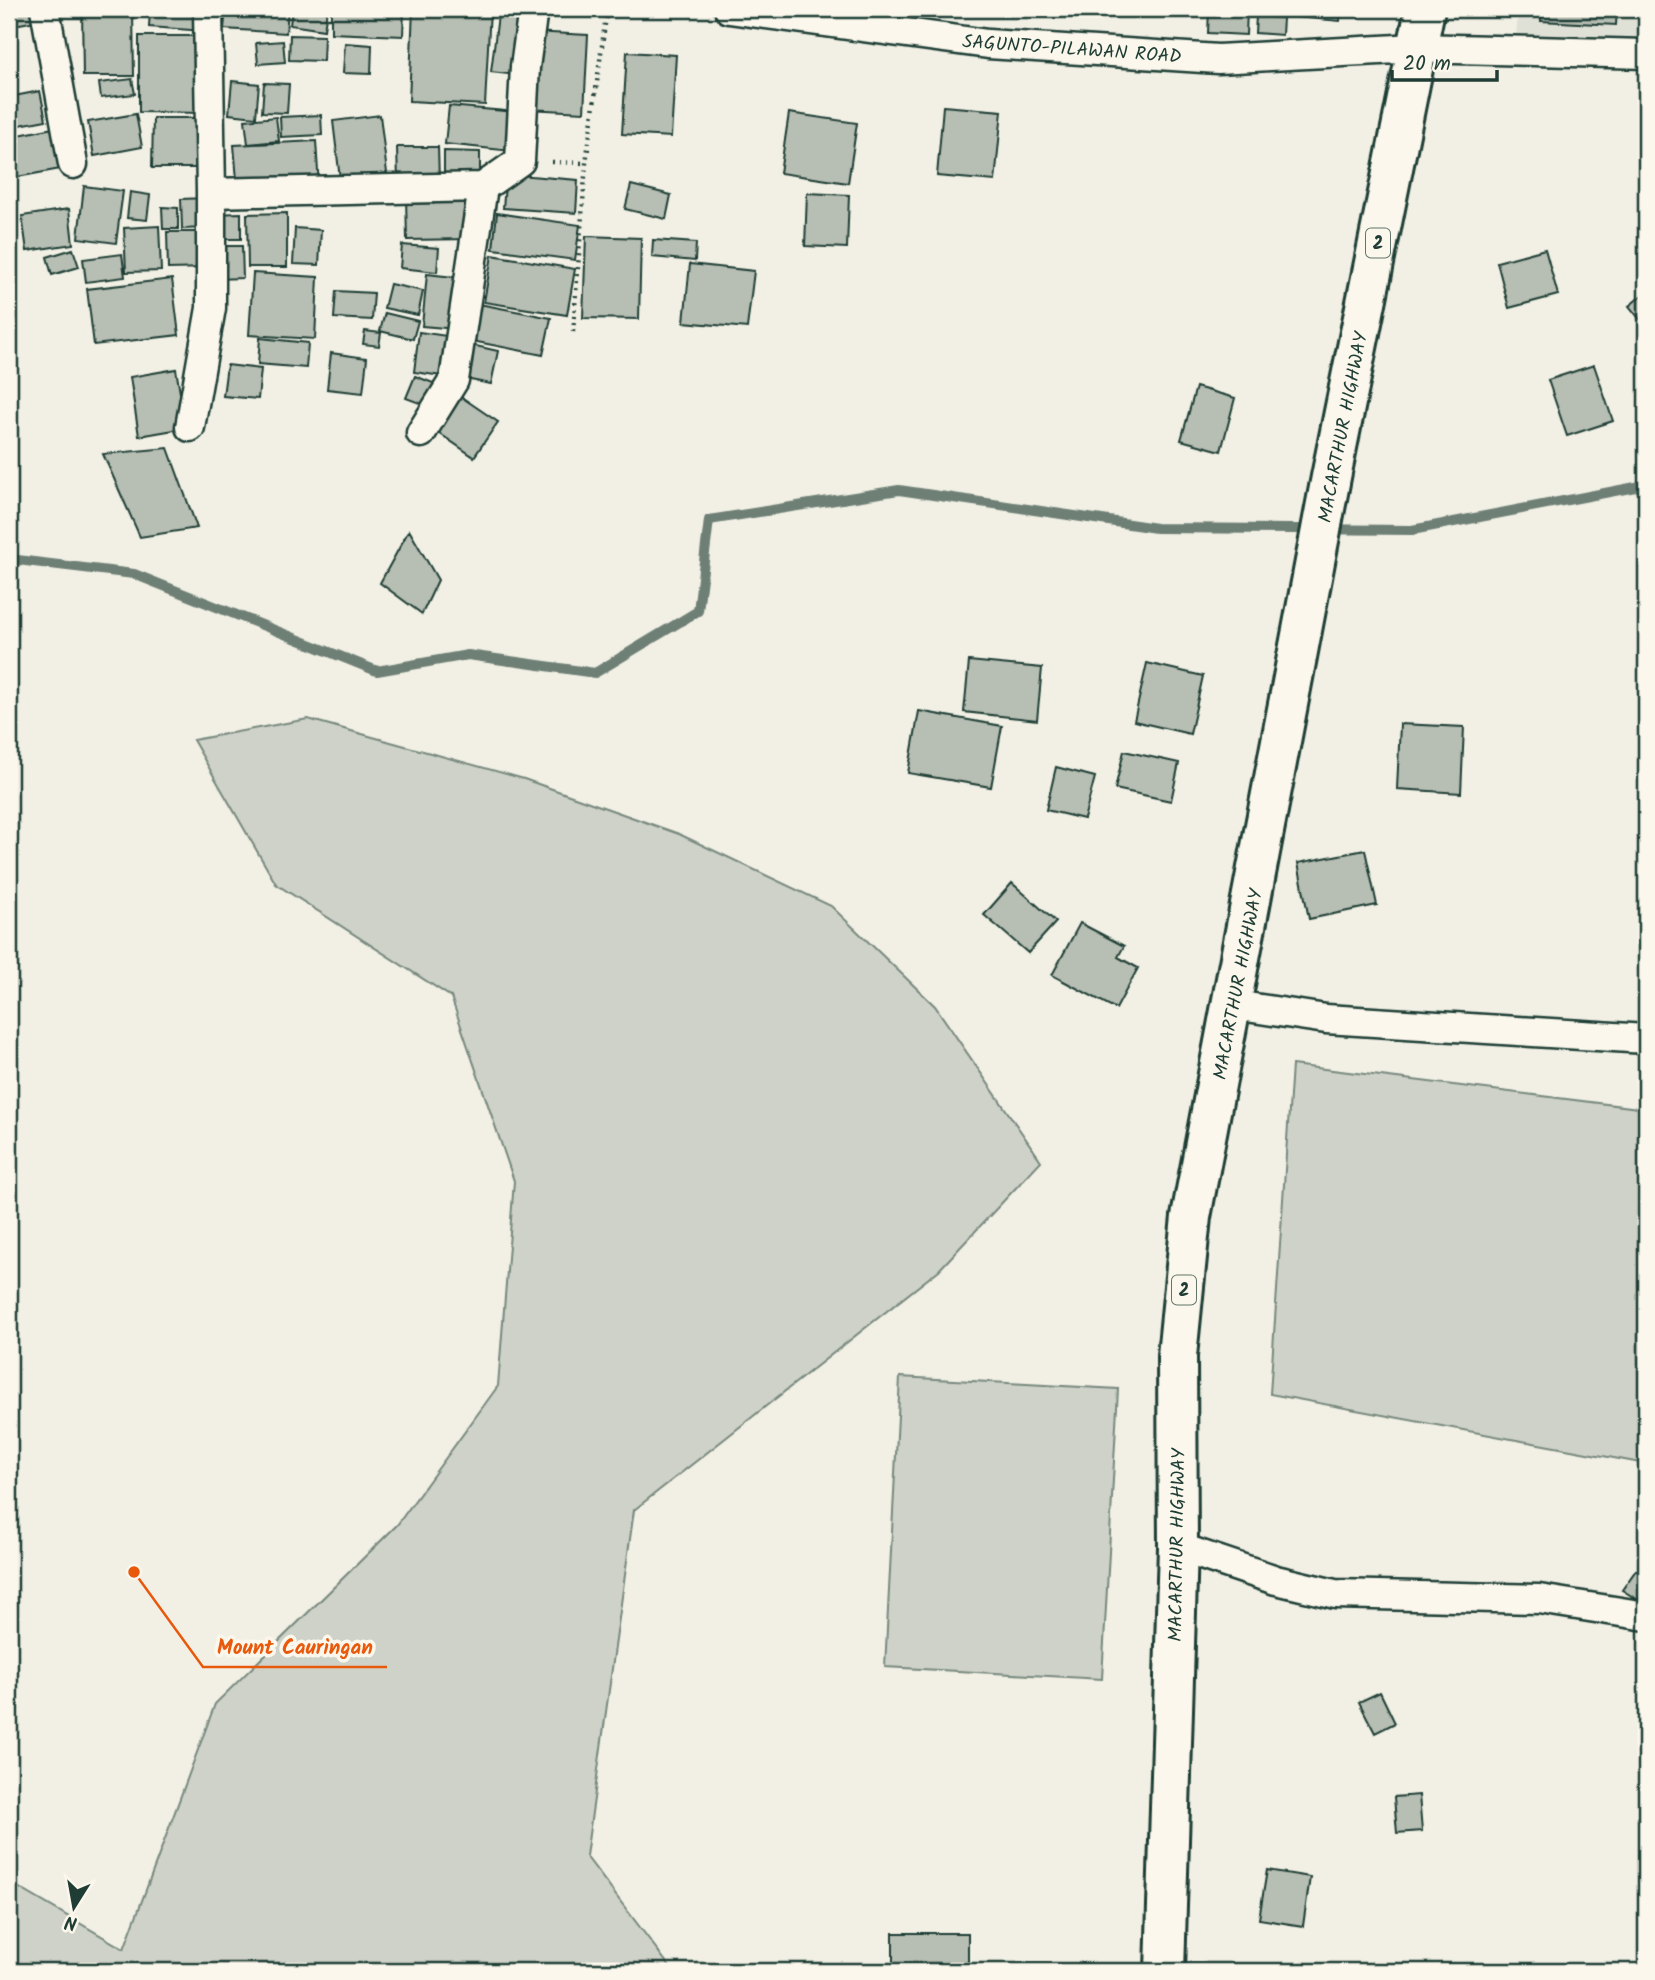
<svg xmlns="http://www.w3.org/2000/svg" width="1655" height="1980" font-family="Kalam,sans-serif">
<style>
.built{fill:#e0e1d6}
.green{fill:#cfd2c8;stroke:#77887e;stroke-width:2}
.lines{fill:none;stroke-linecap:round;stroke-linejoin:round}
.stream{stroke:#6e7f75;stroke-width:10}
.building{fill:#b7beb3;stroke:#1f3d34;stroke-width:2}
.minor-casing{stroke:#1f3d34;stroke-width:33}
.trunk-casing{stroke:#1f3d34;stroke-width:44}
.path{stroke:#1f3d34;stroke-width:4.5;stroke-dasharray:2 5;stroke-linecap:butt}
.minor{stroke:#fbf7ec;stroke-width:28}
.trunk{stroke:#fbf7ec;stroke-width:38}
.labels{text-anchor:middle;stroke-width:7;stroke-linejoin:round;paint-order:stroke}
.shield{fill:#fbf7ec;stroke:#61756b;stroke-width:2}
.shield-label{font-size:18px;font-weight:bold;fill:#1f3d34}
.street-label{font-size:19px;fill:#1f3d34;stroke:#fbf7ec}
.leader{fill:none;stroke:#e8590c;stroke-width:2.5}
.callout-dot{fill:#e8590c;stroke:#fbf7ec;stroke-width:2.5}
.callout-label{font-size:21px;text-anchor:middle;font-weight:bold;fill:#e8590c;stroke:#fbf7ec;stroke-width:7;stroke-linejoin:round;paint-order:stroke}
</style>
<rect width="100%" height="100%" fill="#f2f0e5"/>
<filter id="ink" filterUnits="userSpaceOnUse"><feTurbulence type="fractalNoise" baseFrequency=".0143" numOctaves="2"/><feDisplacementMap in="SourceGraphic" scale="14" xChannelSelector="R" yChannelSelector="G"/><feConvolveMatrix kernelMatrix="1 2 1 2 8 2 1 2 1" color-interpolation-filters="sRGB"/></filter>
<g filter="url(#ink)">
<path class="built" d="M1518,9H1646V41L1516,40Z"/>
<path class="green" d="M308,719L524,779L679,834L831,906L935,1006L1041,1161L939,1270L634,1510L586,1856L673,1971H9V1882L124,1949L215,1704L397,1525L498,1386L514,1181L451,997L276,884L193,740Z
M1292,1065L1646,1109V1464L1270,1394Z
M900,1377L1118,1389L1102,1679L885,1667Z"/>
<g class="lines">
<path class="stream" d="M9,559L134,574L377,671L468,655L595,673L698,611L709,520L899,490L1156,528L1412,530L1646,485"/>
</g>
<path class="building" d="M9,9H38L41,20L9,26Z
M82,9H133L134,76H83Z
M150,9H206L205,31L149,27Z
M226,9H288L286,33L224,29Z
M292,9H327L324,30L290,25Z
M331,9H404L403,36L331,33Z
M413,9H490L485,105L409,101Z
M871,9H909L872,14Z
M1209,9H1247L1246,35L1208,33Z
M1252,9H1341L1340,21L1251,13Z
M1542,9H1617L1616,25L1541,21Z
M1640,9H1646V33H1641Z
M498,15L524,18L517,75L491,72Z
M1256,16L1283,18L1282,35L1255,33Z
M532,32L588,35L584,112L528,109Z
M290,35L324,36L323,61L289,60Z
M139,36H204V113L139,112Z
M283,41L285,62L258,64L256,43Z
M345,43L372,45L371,74L343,73Z
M627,52L676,55L671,137L622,134Z
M132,79L135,94L101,98L99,83Z
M232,81L259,84L256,117L229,114Z
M264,83L289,84L287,113L262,112Z
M40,91L46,120L9,127V97Z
M449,106L516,112L512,151L445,144Z
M943,106L1002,111L995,181L937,176Z
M789,113L857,123L848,183L780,173Z
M136,114L142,147L94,156L88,122Z
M321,115L322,135L281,137L280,117Z
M380,115L387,173L340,179L333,121Z
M276,117L279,141L248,144L245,120Z
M153,118H202L201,168H152Z
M58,127L66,168L17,177L9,137Z
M316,141L319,187L238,192L234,145Z
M397,147H438L439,180L398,181Z
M444,151L480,152V177H444Z
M506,174L578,180L576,213L503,208Z
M631,185L671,195L666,219L625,209Z
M84,186L123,191L116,243L78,238Z
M130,192L150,195L147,220L127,218Z
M807,193L849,195L847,248L805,246Z
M406,197H470L471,239L407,240Z
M206,198V228L182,229L181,199Z
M162,207L178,208V229H163Z
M69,209L73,244L27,251L22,216Z
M241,213V239H213L212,214Z
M287,213V267H248L247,214Z
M497,213L580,225L575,260L493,249Z
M159,226L161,271L126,272L124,228Z
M295,228L321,230L319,265L293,264Z
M167,232H208V268L168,269Z
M586,236L641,238L639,319L583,318Z
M653,240L696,243L695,261L652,257Z
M402,245L439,248L437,272L400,268Z
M215,246H242L243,278L216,279Z
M73,249L79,267L52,275L47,257Z
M1545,249L1558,295L1509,308L1497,262Z
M122,254L125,277L86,282L83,259Z
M492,255L575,269L567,315L484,302Z
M690,264L754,271L747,328L684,322Z
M253,273L318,277L315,339L249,335Z
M427,274L462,278L457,329L422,326Z
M172,279L179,335L94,345L87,289Z
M390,284L423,291L418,315L384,308Z
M336,291L374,293L372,320L334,318Z
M1646,292V327L1629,306Z
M479,304L551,318L543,355L472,341Z
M385,313L418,321L413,339L380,331Z
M365,331L381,333L379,346L363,344Z
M419,332L454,337L449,377L414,372Z
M260,338L308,343L306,368L258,364Z
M467,344L498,351L491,384L460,378Z
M331,353L367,358L363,393L327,389Z
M227,365L261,369L258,399L223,396Z
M1594,365L1613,421L1567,436L1548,380Z
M176,369L186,428L139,436L130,377Z
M415,376L441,386L433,408L406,398Z
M1196,387L1235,398L1221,451L1181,440Z
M454,392L498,422L474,457L430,427Z
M168,448L197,528L140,537L103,454Z
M409,530L438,580L422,614L380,583Z
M969,661L1042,668L1037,720L964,712Z
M1147,663L1203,676L1190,734L1134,721Z
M919,711L1002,726L991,787L908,773Z
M1400,724L1464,727L1461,793L1397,789Z
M1124,751L1179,763L1171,801L1115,789Z
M1056,767L1095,777L1084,819L1046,810Z
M1365,850L1377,905L1309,919L1298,863Z
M1012,883L1056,922L1028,953L984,915Z
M1080,923L1124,946L1118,957L1138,968L1116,1009L1052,975Z
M1636,1570L1646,1577V1605L1622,1590Z
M1380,1692L1395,1723L1375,1733L1359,1702Z
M1419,1795L1422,1831L1397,1833L1394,1797Z
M1267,1870L1310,1877L1303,1926L1259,1919Z
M893,1933H968V1971H893Z"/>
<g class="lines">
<defs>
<path id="minor" d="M45,9L73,164
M208,9L211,193
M729,9L988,44L1218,59L1416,48L1646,54
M190,427L211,308V193L483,187
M421,433L454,380L483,187L520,161L525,67L533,9
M1234,1005L1326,1019L1646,1039
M1178,1547L1276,1580L1335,1594L1539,1599L1646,1616"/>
<path id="trunk" d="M1165,1971L1178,1547L1177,1356L1191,1217L1331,477L1425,9"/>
</defs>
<use href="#minor" class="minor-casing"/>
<use href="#trunk" class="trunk-casing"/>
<path class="path" d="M552,162L586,163
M573,332L586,163L607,9"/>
<use href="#minor" class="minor"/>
<use href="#trunk" class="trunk"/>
</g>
</g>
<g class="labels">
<g class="shield">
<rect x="1366" y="228.5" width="24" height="29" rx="5"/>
<rect x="1172" y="1275.5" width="24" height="29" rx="5"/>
</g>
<g class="shield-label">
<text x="1378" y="249">2</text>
<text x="1184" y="1296">2</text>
</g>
<g class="street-label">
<text transform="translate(1072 48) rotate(4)" y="7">SAGUNTO-PILAWAN ROAD</text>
<text transform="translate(1342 427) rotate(-79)" y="7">MACARTHUR HIGHWAY</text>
<text transform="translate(1237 984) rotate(-79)" y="7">MACARTHUR HIGHWAY</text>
<text transform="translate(1176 1545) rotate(-89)" y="7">MACARTHUR HIGHWAY</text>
</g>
</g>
<path class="leader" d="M134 1572L203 1667H387"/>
<circle class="callout-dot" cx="134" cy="1572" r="7"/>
<g class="callout-label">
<text x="295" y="1654">Mount Cauringan</text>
</g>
<rect width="1655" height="1980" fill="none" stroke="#fbf7ec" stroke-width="35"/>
<rect x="18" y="18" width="1620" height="1945" fill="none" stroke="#1f3d34" stroke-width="2.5" filter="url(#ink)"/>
<g transform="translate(74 1907) rotate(191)" stroke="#fbf7ec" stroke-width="5" paint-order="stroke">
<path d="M0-5L12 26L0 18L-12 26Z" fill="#1f3d34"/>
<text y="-10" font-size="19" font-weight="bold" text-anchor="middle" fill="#1f3d34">N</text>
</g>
<path d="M1392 70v10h105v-10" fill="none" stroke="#1f3d34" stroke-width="3.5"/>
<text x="1403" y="70" font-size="21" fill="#1f3d34" stroke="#fbf7ec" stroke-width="5" paint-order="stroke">20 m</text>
</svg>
